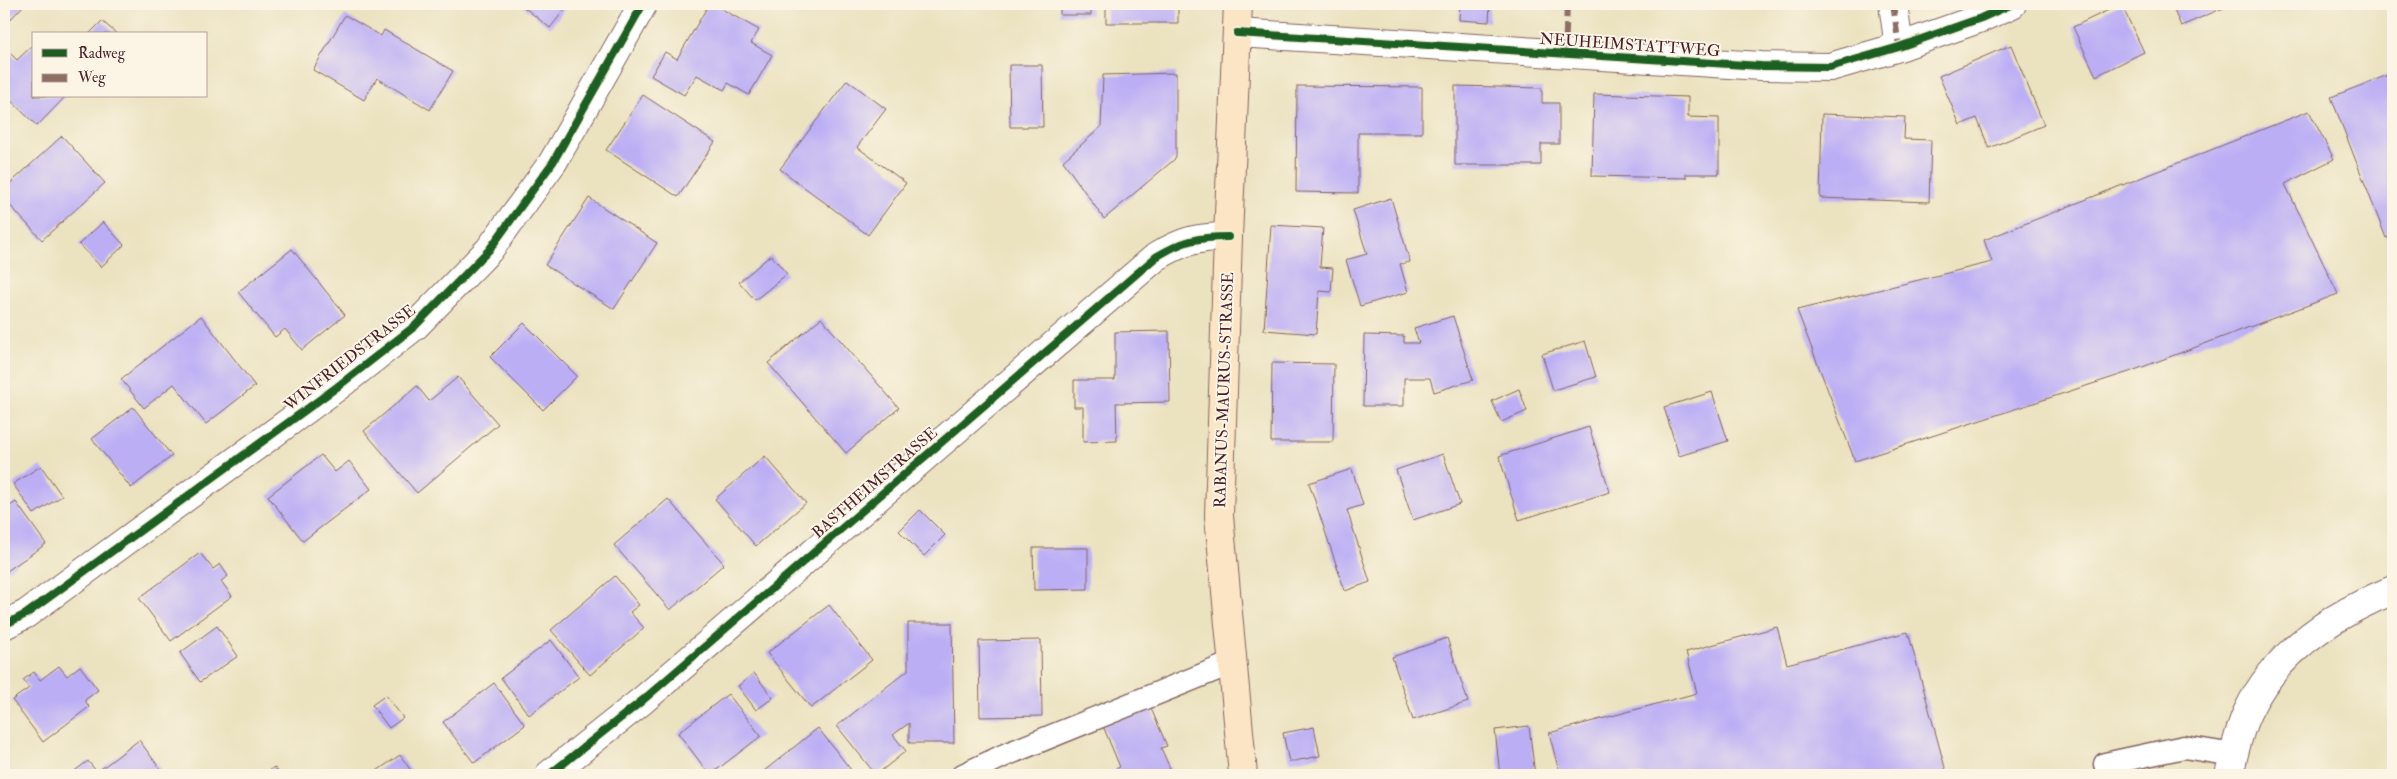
<svg xmlns="http://www.w3.org/2000/svg" width="2397" height="779" font-family="'IM FELL Double Pica',serif">
<style>
.building{fill:#bbaef5}
.lines{fill:none;stroke-linecap:round;stroke-linejoin:round}
.lane-casing{stroke:#82635f;stroke-width:25}
.street-casing{stroke:#82635f;stroke-width:30}
.secondary-casing{stroke:#82635f;stroke-width:30}
.lane{stroke:#fff;stroke-width:22}
.street{stroke:#fff;stroke-width:28}
.secondary{stroke:#fce5c4;stroke-width:28}
.quiet{stroke:#8d6e63;stroke-width:6;stroke-dasharray:12 6;stroke-linecap:butt}
.cycleway-casing{stroke:#fcf5e5;stroke-width:11}
.cycleway{stroke:#1b5e20;stroke-width:8}
.labels{text-anchor:middle;stroke-width:4;stroke-linejoin:round;paint-order:stroke}
.street-label{font-size:16px;fill:#4a1f2b;stroke:#fcf5e5}
</style>
<rect width="100%" height="100%" fill="#fcf5e5"/>
<filter id="ink" filterUnits="userSpaceOnUse"><feTurbulence type="fractalNoise" baseFrequency=".02" numOctaves="2"/><feDisplacementMap in="SourceGraphic" scale="10" xChannelSelector="R" yChannelSelector="G"/><feConvolveMatrix kernelMatrix="1 2 1 2 8 2 1 2 1" color-interpolation-filters="sRGB"/></filter>
<filter id="wash" filterUnits="userSpaceOnUse"><feTurbulence type="fractalNoise" baseFrequency=".0096" numOctaves="4" result="noise"/><feDisplacementMap in="SourceGraphic" scale="20" xChannelSelector="R" yChannelSelector="G"/><feGaussianBlur stdDeviation="1.12" result="paint"/><feColorMatrix in="noise" values="0 0 0 0 0 0 0 0 0 0 0 0 0 0 0 0 0 1.4 0 .05"/><feComposite in="paint" operator="in"/></filter>
<g filter="url(#wash)">
<rect width="100%" height="100%" fill="#ebe2c0"/>
<g id="blocks">
<path class="building" d="M4,4H25L4,26Z
M520,4H569L550,28Z
M709,4H713L759,30L751,43L772,55L749,95L728,83L724,90L697,75L684,95L651,76L665,52L677,59Z
M1060,4H1091V15H1060Z
M1106,4H1178V23H1106Z
M1418,4H1441V6L1418,5Z
M1460,4H1490L1489,22L1459,20Z
M2121,4L2144,52L2096,76L2073,27Z
M2171,4H2233L2181,26Z
M345,15L381,36L384,30L453,71L430,110L377,78L364,100L313,70Z
M102,21L117,34H89Z
M34,44V96H66L37,126L4,94V47L17,60Z
M2011,45L2044,125L1989,148L1977,118L1960,125L1939,76Z
M1009,65H1042L1043,127H1010Z
M1176,73V158L1104,219L1063,161L1101,127L1103,75Z
M2393,73V235L2386,238L2331,97Z
M847,80L886,109L857,147L906,183L868,235L780,169Z
M1297,86L1422,87V133H1358V193L1296,192Z
M1455,86L1542,88V103H1559V144H1541V165H1455Z
M1594,94L1688,97V117L1719,118V174H1686V178L1592,176Z
M643,95L715,142L678,197L606,150Z
M2309,111L2334,159L2285,184L2338,294L2129,372L1855,461L1797,310L1992,262L1984,240Z
M1822,114L1905,117L1904,139L1931,140L1929,202L1820,198Z
M62,136L105,183L42,240L4,199V189Z
M589,198L657,243L614,309L545,265Z
M1391,198L1410,262L1400,264L1408,292L1360,306L1346,260L1367,254L1353,210Z
M103,222L124,245L101,267L79,244Z
M1271,225L1323,228L1320,267L1333,268L1331,292L1319,291L1316,334L1264,330Z
M292,249L345,315L302,350L285,329L275,337L238,292Z
M771,255L787,274L755,300L739,282Z
M201,316L255,386L206,424L174,384L144,408L121,379Z
M1453,316L1473,380L1434,392L1430,378H1404V406H1363L1364,335L1404,336V343H1419L1414,328Z
M821,318L899,408L846,453L768,363Z
M524,323L577,376L543,410L490,357Z
M1169,331L1170,402L1116,403L1117,441L1083,442V407H1074V380H1115V332Z
M1585,341L1596,377L1553,390L1542,354Z
M1272,363L1334,364L1333,442H1271Z
M458,377L498,424L417,493L364,431L417,386L429,401Z
M1519,389L1527,411L1501,422L1492,401Z
M1712,392L1728,441L1679,456L1664,407Z
M133,407L172,456L131,488L92,439Z
M1589,427L1610,492L1519,520L1499,456Z
M1443,454L1460,504L1413,520L1396,470Z
M321,455L335,472L349,461L371,489L303,541L268,496Z
M765,456L806,503L756,546L715,499Z
M41,466L62,496L34,514L13,484Z
M1352,469L1363,505L1347,510L1370,582L1345,591L1309,483Z
M668,499L724,564L670,610L614,545Z
M16,502L46,544L4,573V510Z
M920,510L945,535L924,556L899,531Z
M1033,548H1088V589L1034,590Z
M200,553L213,569L220,564L228,576L221,581L232,596L171,641L139,598Z
M615,576L639,605L630,612L644,628L590,675L551,630Z
M829,605L872,660L811,708L767,653Z
M908,623H952L954,743H909V723L893,735L906,751L876,775L837,726L908,670Z
M217,626L238,656L200,682L180,653Z
M1777,627L1787,664L1908,632L1947,775H1560L1549,733L1697,693L1686,652Z
M1447,638L1468,702L1413,720L1392,657Z
M551,640L579,677L529,715L501,678Z
M1041,640L1042,716L980,717L979,641Z
M59,666L67,676L80,666L98,690L85,700L89,707L43,742L12,700L29,688L23,680L34,672L40,680Z
M754,673L773,698L756,710L738,686Z
M494,683L525,725L474,763L443,722Z
M728,694L761,736L710,775L678,733Z
M386,695L403,718L389,728L372,705Z
M1150,706L1167,746L1161,748L1173,775H1117L1115,769L1120,767L1103,726Z
M1529,726L1535,775H1500L1495,730Z
M1314,727L1320,756L1289,762L1283,733Z
M818,728L855,775H759Z
M139,740L161,770L154,775H69L88,761L97,772Z
M400,755L414,775H371Z
M274,767L281,775H264Z
M1403,771L1405,775H1393Z"/>
</g>
</g>
<g filter="url(#ink)">
<use href="#blocks" fill-opacity="0" stroke="#82635f" stroke-width="1"/>
<g class="lines">
<defs>
<path id="lane" d="M2105,764L2184,747L2234,755
M963,775L1005,755L1232,663"/>
<path id="street" d="M1893,4L1899,47
M1237,33L1761,66L1830,67L1899,47L1981,18L2012,4
M4,625L26,614L337,387L415,326L489,250L553,162L643,4
M549,775L643,700L1156,257C1182,241 1197,237 1228,237
M2229,775C2234,754 2238,732 2247,713C2275,652 2334,614 2393,590"/>
<path id="secondary" d="M1238,4L1228,237L1219,516L1243,775"/>
</defs>
<use href="#lane" class="lane-casing"/>
<use href="#street" class="street-casing"/>
<use href="#secondary" class="secondary-casing"/>
<use href="#lane" class="lane"/>
<use href="#street" class="street"/>
<use href="#secondary" class="secondary"/>
<path class="quiet" d="M1893,4L1899,47
M1565,54L1567,4"/>
<defs>
<path id="cycleway" d="M1237,33L1761,66L1830,67L1899,47L1981,18L2012,4
M4,625L26,614L337,387L415,326L489,250L553,162L643,4
M549,775L643,700L1156,257C1182,241 1197,237 1228,237"/>
</defs>
<use href="#cycleway" class="cycleway-casing"/>
<use href="#cycleway" class="cycleway"/>
</g>
</g>
<g class="labels">
<g class="street-label">
<text transform="translate(1630 44) rotate(4)" y="6">NEUHEIMSTATTWEG</text>
<text transform="translate(349 357) rotate(-38)" y="6">WINFRIEDSTRASSE</text>
<text transform="translate(1223 390) rotate(-88)" y="6">RABANUS-MAURUS-STRASSE</text>
<text transform="translate(874 482) rotate(-41)" y="6">BASTHEIMSTRASSE</text>
</g>
</g>
<rect width="2397" height="779" fill="none" stroke="#fcf5e5" stroke-width="20"/>
<rect x="32" y="32" width="175" height="65" fill="#fcf5e5" stroke="#b59f9b"/>
<rect x="42" y="49" width="25" height="8" fill="#1b5e20" stroke="#b59f9b"/>
<text x="78" y="58" font-size="15" fill="#4a1f2b">Radweg</text>
<rect x="42" y="74" width="25" height="8" fill="#8d6e63" stroke="#b59f9b"/>
<text x="78" y="82" font-size="15" fill="#4a1f2b">Weg</text>
</svg>
